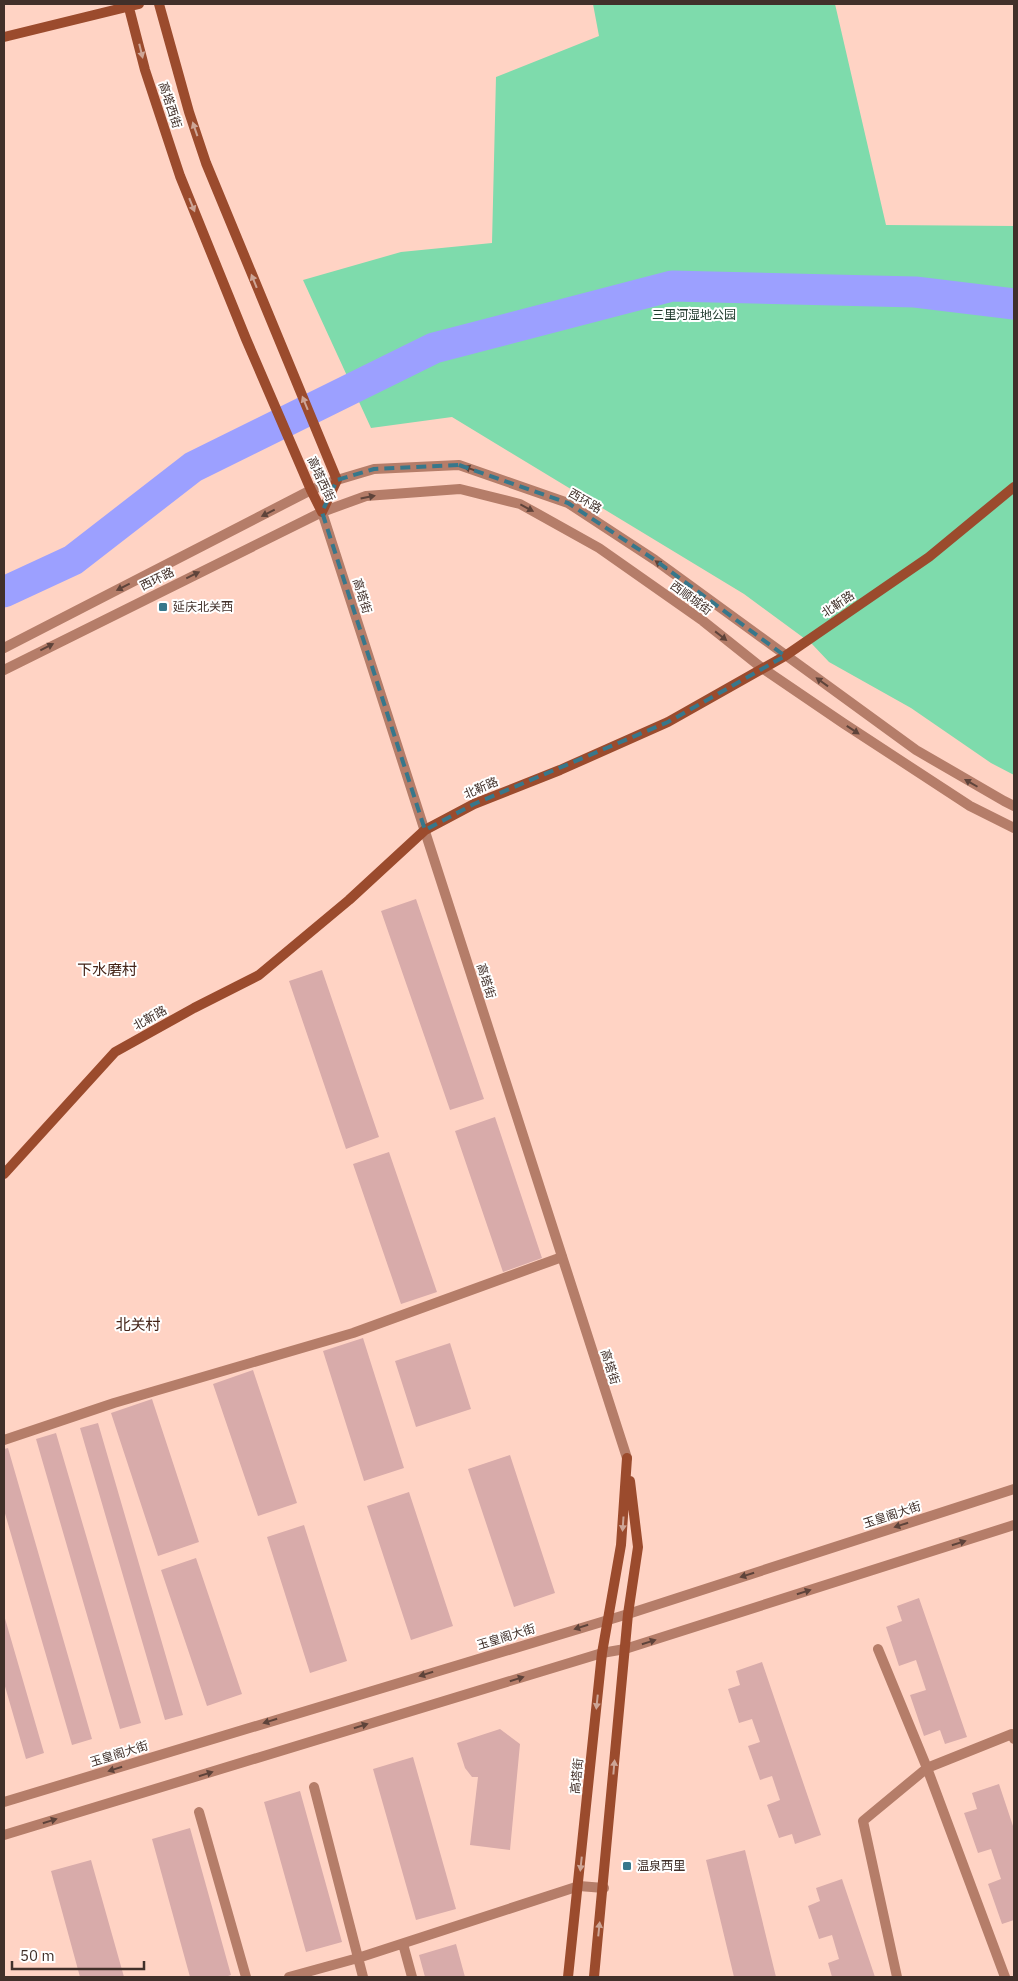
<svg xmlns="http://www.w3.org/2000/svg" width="1018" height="1981" font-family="'IBM Plex Sans','Noto Sans SC',sans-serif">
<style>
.green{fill:#7edbac}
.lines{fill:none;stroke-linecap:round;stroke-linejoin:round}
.river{stroke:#9ca0ff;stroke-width:31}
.building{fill:#d8abaa}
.minor{stroke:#b57d69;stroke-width:10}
.tertiary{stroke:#b57d69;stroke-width:10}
.secondary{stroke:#9b4b2d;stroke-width:10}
.oneway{fill:#cda596}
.oneway2{fill:#5e433a}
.marked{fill:none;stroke:#37778b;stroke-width:4;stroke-dasharray:10 6;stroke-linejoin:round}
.poi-dot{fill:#37778b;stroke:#fff;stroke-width:2}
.labels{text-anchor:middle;stroke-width:4;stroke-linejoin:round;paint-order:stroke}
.street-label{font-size:12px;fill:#41302a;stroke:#fff}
.park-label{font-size:12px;fill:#203a2d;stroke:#fff}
.poi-label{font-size:12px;fill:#41302a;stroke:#fff;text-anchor:start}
.quarter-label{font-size:15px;fill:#442418;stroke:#fff}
</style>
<rect width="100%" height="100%" fill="#ffd3c4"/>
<path class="green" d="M593,4H835L886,225L1014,226V775L991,763L911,708L829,662L812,644L744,594L452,417L371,428L303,280L401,252L492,243L496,77L599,36Z"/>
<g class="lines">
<path class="river" d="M4,592L73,560L193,467L434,348L672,286L915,292L1014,304"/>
</g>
<path class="building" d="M416,899L484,1099L450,1110L381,911Z
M322,970L379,1137L346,1149L289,981Z
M495,1117L542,1258L503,1272L455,1131Z
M389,1152L437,1292L401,1304L353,1164Z
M363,1338L404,1468L364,1481L323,1351Z
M450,1343L471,1409L416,1427L395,1361Z
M253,1370L297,1503L258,1516L213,1384Z
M152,1399L199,1542L158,1556L111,1413Z
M98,1423L183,1715L165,1720L80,1428Z
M56,1433L141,1723L120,1729L36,1439Z
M8,1448L92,1739L72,1745L4,1510V1449Z
M510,1455L555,1593L514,1607L468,1469Z
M409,1492L453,1626L411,1640L367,1506Z
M304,1525L347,1661L310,1673L267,1537Z
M196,1558L242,1694L207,1706L161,1570Z
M919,1598L967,1737L945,1744L940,1730L924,1736L910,1695L926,1690L916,1660L899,1666L886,1627L902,1621L897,1606Z
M4,1615L44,1753L26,1759L4,1683Z
M762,1662L821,1835L795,1844L792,1834L779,1838L767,1805L780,1800L772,1776L760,1780L748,1746L760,1742L752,1719L739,1723L728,1689L740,1685L736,1671Z
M500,1729L520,1744L510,1850L470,1845L478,1777H472L465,1768L457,1743Z
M413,1757L456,1909L416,1920L373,1769Z
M999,1784L1014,1829V1920L1002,1924L988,1884L1001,1879L991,1849L978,1853L964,1813L977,1809L972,1793Z
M300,1791L342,1942L306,1952L264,1802Z
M190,1828L231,1975L225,1977H190L152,1839Z
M745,1850L776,1977H734L706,1860Z
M91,1860L124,1977H80L51,1871Z
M842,1879L875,1977H832L828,1963L839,1959L832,1935L819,1939L808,1906L820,1901L816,1888Z
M456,1944L465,1977H425L419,1955Z"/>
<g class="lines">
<path class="minor" d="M4,1440L114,1403L353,1333L562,1257
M878,1649L927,1768L863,1821L897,1977
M314,1787L363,1977
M199,1812L246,1977
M403,1944L412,1977
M289,1977L358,1958L579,1886L604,1888
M1005,1977L927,1768L1012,1734L1014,1739"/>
<path class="tertiary" d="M322,512L627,1458
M4,648L311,490L337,480L374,469L459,465L568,503L655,560L916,750L1004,801L1014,806
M4,670L322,512L366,496L460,489L520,504L599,548L703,621L762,668L843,723L970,806L1014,828
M4,1802L628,1614L1014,1489
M4,1835L602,1653L625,1649L1014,1525"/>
<path class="secondary" d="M128,4L145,70L180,176L246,339L311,490L322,512
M159,4L189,112L206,163L337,480L322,512
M4,37L139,4
M4,1174L115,1052L194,1008L259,975L349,900L425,830L474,804L560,770L668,722L785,656L929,557L1014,487
M568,1977L602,1653L621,1545L627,1458
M594,1977L628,1614L638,1547L630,1481"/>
</g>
<defs><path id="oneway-solid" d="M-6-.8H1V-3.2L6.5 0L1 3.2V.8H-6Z" transform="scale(1.25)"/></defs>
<g class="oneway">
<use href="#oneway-solid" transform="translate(141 51) rotate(76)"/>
<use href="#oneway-solid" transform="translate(195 129) rotate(-109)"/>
<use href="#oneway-solid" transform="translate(192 205) rotate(68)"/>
<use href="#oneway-solid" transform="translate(254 281) rotate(-112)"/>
<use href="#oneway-solid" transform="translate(305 403) rotate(-112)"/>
<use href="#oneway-solid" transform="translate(623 1524) rotate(94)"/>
<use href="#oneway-solid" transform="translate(597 1702) rotate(96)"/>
<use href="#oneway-solid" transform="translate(614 1767) rotate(-85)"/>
<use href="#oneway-solid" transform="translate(581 1864) rotate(96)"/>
<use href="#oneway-solid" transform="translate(599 1929) rotate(-84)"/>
</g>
<g class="oneway2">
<use href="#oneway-solid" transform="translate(471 469) rotate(-161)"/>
<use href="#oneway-solid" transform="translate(368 497) rotate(-11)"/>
<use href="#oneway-solid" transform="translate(527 508) rotate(28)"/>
<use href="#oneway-solid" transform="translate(268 513) rotate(153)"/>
<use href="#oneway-solid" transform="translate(661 565) rotate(-144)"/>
<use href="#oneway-solid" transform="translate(193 575) rotate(-26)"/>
<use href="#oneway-solid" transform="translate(123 587) rotate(153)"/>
<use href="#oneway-solid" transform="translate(721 636) rotate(38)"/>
<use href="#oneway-solid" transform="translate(47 647) rotate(-27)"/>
<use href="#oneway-solid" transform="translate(822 682) rotate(-144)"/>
<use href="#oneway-solid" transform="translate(853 730) rotate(33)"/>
<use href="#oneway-solid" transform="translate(971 783) rotate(-150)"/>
<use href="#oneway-solid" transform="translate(901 1525) rotate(162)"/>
<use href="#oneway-solid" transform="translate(959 1543) rotate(-18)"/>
<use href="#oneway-solid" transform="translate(747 1575) rotate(162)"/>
<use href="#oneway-solid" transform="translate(804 1592) rotate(-18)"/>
<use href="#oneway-solid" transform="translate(581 1627) rotate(163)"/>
<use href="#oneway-solid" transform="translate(649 1642) rotate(-18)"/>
<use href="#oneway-solid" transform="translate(426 1674) rotate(163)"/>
<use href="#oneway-solid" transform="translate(517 1679) rotate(-17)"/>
<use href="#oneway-solid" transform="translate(270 1721) rotate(163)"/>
<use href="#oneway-solid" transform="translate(361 1726) rotate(-17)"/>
<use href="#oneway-solid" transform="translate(115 1769) rotate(163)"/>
<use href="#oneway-solid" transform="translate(206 1774) rotate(-17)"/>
<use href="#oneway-solid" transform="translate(50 1821) rotate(-17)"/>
</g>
<path class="marked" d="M459,465L568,503L655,560L785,656L668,722L474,804L425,830L322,512L337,480L374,469Z"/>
<g class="poi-dot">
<rect x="158" y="602" width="10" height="10" rx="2.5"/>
<rect x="622" y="1861" width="10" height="10" rx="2.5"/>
</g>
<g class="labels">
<g class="street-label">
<text transform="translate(170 105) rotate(72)" y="4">高塔西街</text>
<text transform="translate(321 479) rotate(65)" y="4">高塔西街</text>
<text transform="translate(585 501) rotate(30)" y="4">西环路</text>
<text transform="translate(157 579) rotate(-26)" y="4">西环路</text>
<text transform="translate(362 596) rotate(72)" y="4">高塔街</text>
<text transform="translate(691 598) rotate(36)" y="4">西顺城街</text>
<text transform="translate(838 604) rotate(-34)" y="4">北靳路</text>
<text transform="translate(481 788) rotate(-23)" y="4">北靳路</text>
<text transform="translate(486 981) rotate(72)" y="4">高塔街</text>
<text transform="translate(150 1018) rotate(-29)" y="4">北靳路</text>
<text transform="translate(610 1367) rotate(72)" y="4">高塔街</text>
<text transform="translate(892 1515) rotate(-18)" y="4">玉皇阁大街</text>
<text transform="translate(506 1637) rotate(-17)" y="4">玉皇阁大街</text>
<text transform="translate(119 1754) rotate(-17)" y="4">玉皇阁大街</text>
<text transform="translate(577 1776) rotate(-84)" y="4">高塔街</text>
</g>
<g class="park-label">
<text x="694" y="319">三里河湿地公园</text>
</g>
<g class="poi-label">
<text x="173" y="611">延庆北关西</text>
<text x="637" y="1870">温泉西里</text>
</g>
<g class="quarter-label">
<text x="107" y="975">下水磨村</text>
<text x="138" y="1330">北关村</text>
</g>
</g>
<rect width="1018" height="1981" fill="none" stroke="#41302a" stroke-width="10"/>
<path d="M12 1961v8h132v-8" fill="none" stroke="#41302a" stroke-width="2.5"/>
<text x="20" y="1961" font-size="15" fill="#41302a" stroke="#ffffff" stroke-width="4" paint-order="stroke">50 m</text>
</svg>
